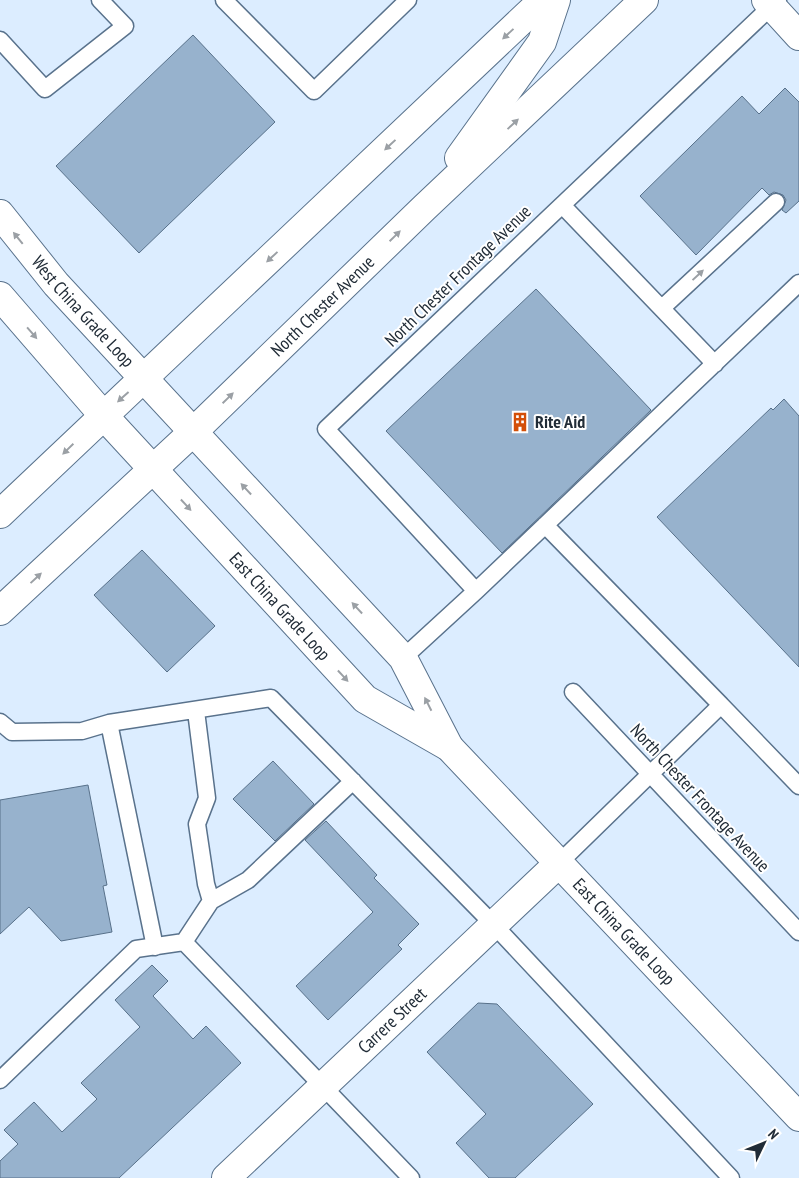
<svg xmlns="http://www.w3.org/2000/svg" width="799" height="1178" font-family="'PT Sans Narrow',sans-serif">
<style>
.building{fill:#97b2cd;stroke:#58718a}
.lines{fill:none;stroke-linecap:round;stroke-linejoin:round}
.service-casing{stroke:#59728c;stroke-width:19}
.minor-casing{stroke:#59728c;stroke-width:30}
.tertiary-casing{stroke:#59728c;stroke-width:30}
.secondary-casing{stroke:#59728c;stroke-width:30}
.service{stroke:#fff;stroke-width:16}
.minor{stroke:#fff;stroke-width:28}
.tertiary{stroke:#fff;stroke-width:28}
.secondary{stroke:#fff;stroke-width:28}
.oneway{fill:#9ba0a5}
.labels{text-anchor:middle;stroke-width:4;stroke-linejoin:round;paint-order:stroke}
.street-label{font-size:18px;fill:#212c37;stroke:#fff}
.poi-label{font-size:18px;font-weight:bold;fill:#212c37;stroke:#fff;text-anchor:start}
</style>
<rect width="100%" height="100%" fill="#dcedff"/>
<path class="building" d="M193,35L275,122L139,253L56,166Z
M785,88L799,102V201L786,213L782,210L786,200L783,195L774,192L769,195L762,188L696,255L640,196L742,96L759,114Z
M536,289L651,410L502,553L386,431Z
M784,399L799,416V667L657,517L771,408L773,410Z
M142,550L215,626L167,672L94,595Z
M273,761L314,804L275,841L233,799Z
M88,785L107,885L103,886L112,932L61,941L29,907L0,934V800Z
M326,821L377,875L374,878L419,924L398,945L402,949L328,1020L296,986L373,912L305,840Z
M152,965L168,981L153,996L193,1039L206,1026L241,1063L119,1178H0V1161L18,1144L4,1130L34,1102L62,1132L97,1099L81,1083L140,1027L115,1000Z
M478,1003L497,1004L593,1104L515,1178H489L456,1143L486,1114L427,1052Z"/>
<g class="lines">
<defs>
<path id="service" d="M224,0L314,91L408,0
M0,40L45,89L125,26L100,0
M562,205L715,364
M662,308L776,202
M545,525L721,705
M476,591L326,429L778,0
M403,658L476,591L799,283
M573,692L799,932
M0,722L12,732L82,731L109,723L271,698L494,925L731,1178
M109,723L155,947
M559,863L721,705L799,786
M211,901L248,880L353,781
M184,942L211,901L206,884L197,824L207,798L196,711
M0,1080L136,949L184,942L411,1178"/>
<g id="minor">
<path id="s1" d="M226,1178L559,863"/>
</g>
<path id="tertiary" d="M766,0L799,36"/>
<g id="secondary">
<path d="M459,158L542,42L556,0"/>
<path id="s2" d="M0,214L56,284L403,658L449,747"/>
<path id="s3" d="M0,296L103,415L365,699L449,747L799,1117"/>
<path d="M0,514L543,0"/>
<path id="s4" d="M0,611L193,432L424,208L644,0"/>
</g>
</defs>
<use href="#service" class="service-casing"/>
<use href="#minor" class="minor-casing"/>
<use href="#tertiary" class="tertiary-casing"/>
<use href="#secondary" class="secondary-casing"/>
<use href="#service" class="service"/>
<use href="#minor" class="minor"/>
<use href="#tertiary" class="tertiary"/>
<use href="#secondary" class="secondary"/>
</g>
<defs><path id="oneway-solid" d="M-6-.8H1V-3.2L6.5 0L1 3.2V.8H-6Z" transform="scale(1.25)"/></defs>
<g class="oneway">
<use href="#oneway-solid" transform="translate(508 34) rotate(137)"/>
<use href="#oneway-solid" transform="translate(513 124) rotate(-43)"/>
<use href="#oneway-solid" transform="translate(390 145) rotate(137)"/>
<use href="#oneway-solid" transform="translate(395 236) rotate(-44)"/>
<use href="#oneway-solid" transform="translate(18 238) rotate(-129)"/>
<use href="#oneway-solid" transform="translate(272 257) rotate(137)"/>
<use href="#oneway-solid" transform="translate(698 275) rotate(-43)"/>
<use href="#oneway-solid" transform="translate(32 333) rotate(49)"/>
<use href="#oneway-solid" transform="translate(123 397) rotate(138)"/>
<use href="#oneway-solid" transform="translate(228 398) rotate(-44)"/>
<use href="#oneway-solid" transform="translate(68 449) rotate(136)"/>
<use href="#oneway-solid" transform="translate(246 489) rotate(-133)"/>
<use href="#oneway-solid" transform="translate(186 505) rotate(47)"/>
<use href="#oneway-solid" transform="translate(36 578) rotate(-43)"/>
<use href="#oneway-solid" transform="translate(357 608) rotate(-133)"/>
<use href="#oneway-solid" transform="translate(343 676) rotate(47)"/>
<use href="#oneway-solid" transform="translate(428 704) rotate(-117)"/>
</g>
<defs>
<symbol id="building-bare" viewBox="-9 -9 18 18"><path d="M-4-6H4V6H1V3H-1V6H-4ZM-2.5-4.3h1.7v1.8h-1.7ZM.8-4.3h1.7v1.8H.8ZM-2.5-1h1.7V.8h-1.7ZM.8-1h1.7V.8H.8Z" fill="#d34f08" stroke="#fff" stroke-width="2.5" paint-order="stroke"/></symbol>
</defs>
<g fill-rule="evenodd">
<use href="#building-bare" x="506" y="408" width="28" height="28"/>
</g>
<g class="labels">
<g class="street-label">
<text transform="translate(458 276) rotate(-44)" y="6">North Chester Frontage Avenue</text>
<text dy="6" stroke="none"><textPath href="#s4" startOffset="444">North Chester Avenue</textPath></text>
<text dy="6" stroke="none"><textPath href="#s2" startOffset="128">West China Grade Loop</textPath></text>
<text dy="6" stroke="none"><textPath href="#s3" startOffset="418">East China Grade Loop</textPath></text>
<text transform="translate(700 798) rotate(47)" y="6">North Chester Frontage Avenue</text>
<text dy="6" stroke="none"><textPath href="#s3" startOffset="895">East China Grade Loop</textPath></text>
<text dy="6" stroke="none"><textPath href="#s1" startOffset="229">Carrere Street</textPath></text>
</g>
<g class="poi-label">
<text x="535" y="428">Rite Aid</text>
</g>
</g>
<g transform="translate(764 1143) rotate(47)" stroke="#ffffff" stroke-width="4" paint-order="stroke">
<path d="M0-4L9 19L0 12L-9 19Z" fill="#212c37"/>
<text y="-8" font-size="14" font-weight="bold" text-anchor="middle" fill="#212c37">N</text>
</g>
</svg>
